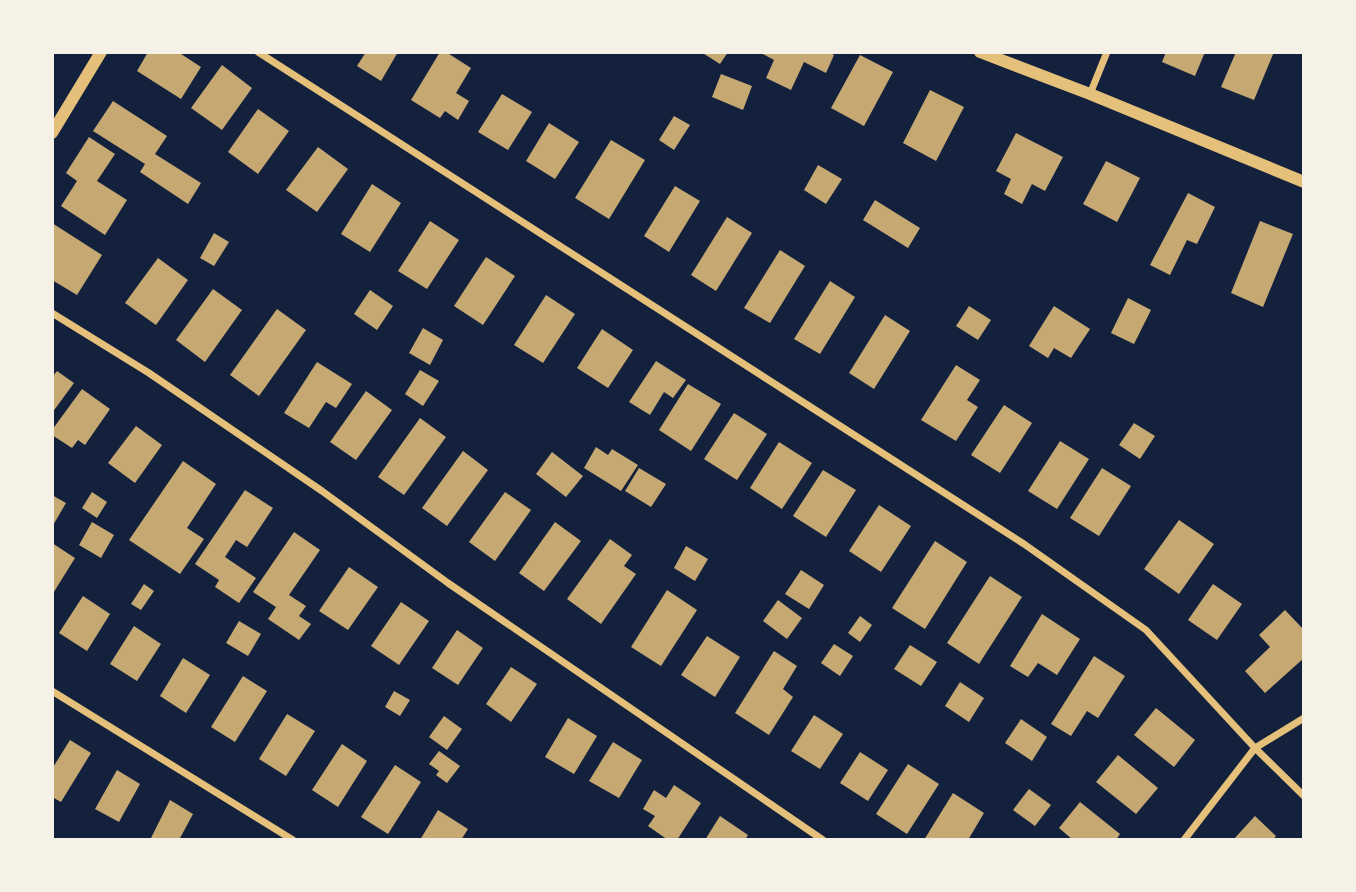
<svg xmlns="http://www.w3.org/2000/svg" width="1356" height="892" font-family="'IBM Plex Sans',sans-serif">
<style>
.building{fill:#c6a872}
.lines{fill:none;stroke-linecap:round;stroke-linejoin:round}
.minor{stroke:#e5c07b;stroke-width:7}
.tertiary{stroke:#e5c07b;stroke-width:12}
</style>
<rect width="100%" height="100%" fill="#14213d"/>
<path class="building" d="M148,52H178L201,67L181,99L137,71Z
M366,52H398L381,81L357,66Z
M440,52H446L471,68L456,93L469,101L458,120L445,111L440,118L411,100Z
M701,52H728L720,64Z
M759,52H828L834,55L826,73L804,62L791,90L766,78L774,60Z
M1166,52H1205L1195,76L1162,62Z
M1236,52H1274L1254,100L1221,87Z
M860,55L893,72L864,126L831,108Z
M222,65L252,88L222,130L191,108Z
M721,74L752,86L743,110L712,97Z
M930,90L964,107L936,161L903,143Z
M502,94L532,112L508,150L478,132Z
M113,101L167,136L155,154L201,183L188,204L140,172L145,164L93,131Z
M258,109L289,131L258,174L228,152Z
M674,116L690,125L674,150L659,140Z
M549,123L579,142L555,179L526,161Z
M1016,133L1063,157L1045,191L1032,184L1022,204L1004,194L1011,179L996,171Z
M89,137L115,154L97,181L127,200L105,235L61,206L77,181L66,173Z
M611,140L645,160L609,219L575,198Z
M318,147L348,169L317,212L286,190Z
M1106,161L1140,178L1117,222L1083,204Z
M818,165L842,179L826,204L804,190Z
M372,184L401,203L370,252L341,234Z
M675,186L700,201L669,252L644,236Z
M1188,193L1215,207L1197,244L1187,240L1170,275L1150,265Z
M875,200L920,228L908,248L863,220Z
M727,217L752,233L716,291L691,275Z
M430,221L459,240L427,289L398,271Z
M1260,221L1293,234L1263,307L1231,293Z
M52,223L102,255L77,295L52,280Z
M214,233L229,242L214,266L200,258Z
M780,250L805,266L770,323L744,308Z
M486,257L515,276L483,325L454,306Z
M158,258L188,280L156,325L125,303Z
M830,281L855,297L820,354L794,339Z
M213,289L242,310L205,362L176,340Z
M370,290L393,306L377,330L354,314Z
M546,295L575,314L543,363L514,345Z
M1128,298L1151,310L1134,344L1111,333Z
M969,306L991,320L978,340L956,326Z
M1054,306L1090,329L1071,358L1054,348L1048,358L1029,346Z
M277,309L306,330L259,396L230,375Z
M885,315L910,331L874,389L849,373Z
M423,328L443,340L430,365L409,353Z
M602,329L633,350L608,388L577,368Z
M656,361L686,380L673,398L664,392L650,415L629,402Z
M317,362L352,384L336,408L326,402L309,428L284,413Z
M956,365L980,380L967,400L978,407L956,441L921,420Z
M420,370L439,381L423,406L405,394Z
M57,371L74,383L52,413V377Z
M688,384L721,404L691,451L659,430Z
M82,389L110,409L85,445L78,440L72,448L52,435V430Z
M366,391L392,410L356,460L330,442Z
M1004,405L1032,423L1000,473L971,455Z
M734,413L767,434L737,480L704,459Z
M420,418L446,437L404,495L378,477Z
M1134,423L1155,436L1140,459L1119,445Z
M136,426L162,445L135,483L108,463Z
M1060,441L1089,459L1057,509L1028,491Z
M779,442L812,463L782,509L750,488Z
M596,447L608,455L612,449L638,465L621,491L584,468Z
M463,451L488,470L447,526L422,508Z
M552,452L583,476L566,497L536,474Z
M183,461L216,484L187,528L204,539L180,574L129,540Z
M639,468L666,484L651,507L625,491Z
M1102,468L1131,486L1099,536L1070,518Z
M823,470L856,490L826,537L793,516Z
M245,490L273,508L247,547L236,540L225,557L256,578L239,603L215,587L219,580L195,564Z
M92,492L107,502L97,518L82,508Z
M505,492L531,510L495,561L469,542Z
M52,495L66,503L52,527Z
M879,505L911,526L881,572L849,551Z
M1179,520L1214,544L1179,594L1144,569Z
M92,522L114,535L101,558L79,545Z
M555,522L581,541L544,591L519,573Z
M294,532L320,550L289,595L306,606L299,616L311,624L299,640L268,619L276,607L253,592Z
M610,539L632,555L624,566L636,574L601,624L567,599Z
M935,541L967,562L925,629L892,608Z
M52,543L75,558L52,595Z
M686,546L708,559L695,581L674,568Z
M349,567L378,587L348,630L319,611Z
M801,570L824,585L809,609L785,594Z
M990,576L1022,597L979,664L947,643Z
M144,584L154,591L141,610L131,604Z
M1213,584L1242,604L1217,640L1188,620Z
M667,590L697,610L661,666L631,647Z
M83,596L110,614L87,651L59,633Z
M778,600L802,618L787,639L763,621Z
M401,602L429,621L399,665L371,646Z
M1285,610L1304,630V658L1265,693L1245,671L1270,647L1259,635Z
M1042,614L1080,639L1057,675L1038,663L1028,677L1010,666Z
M860,616L872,625L860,642L848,633Z
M239,621L261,634L248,656L226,643Z
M134,626L161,644L137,681L110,664Z
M457,630L483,648L458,685L432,668Z
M707,636L740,657L715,697L681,675Z
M834,644L853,656L840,676L821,663Z
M910,645L937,662L921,686L894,669Z
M774,651L797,666L783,689L793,697L769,735L735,713Z
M1094,656L1125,676L1098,718L1087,711L1071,736L1051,724Z
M183,658L210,675L186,713L160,696Z
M511,667L537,684L511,722L486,704Z
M243,676L267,691L235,742L211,727Z
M960,682L984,698L969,722L945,706Z
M394,691L410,700L400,716L385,707Z
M1156,708L1195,740L1174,767L1134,735Z
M287,714L315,731L286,776L259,759Z
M814,715L843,734L820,769L791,751Z
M444,716L462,729L447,750L429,737Z
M568,718L597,736L574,774L545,757Z
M1021,719L1047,737L1032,761L1005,743Z
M70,740L91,753L61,802L52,797V769Z
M613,742L642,760L619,798L589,781Z
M342,744L367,761L338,807L312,790Z
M439,751L460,766L447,783L436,775L439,771L429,764Z
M860,752L888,770L868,801L840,783Z
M1118,755L1158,788L1136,814L1096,782Z
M908,764L939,784L907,834L876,814Z
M395,765L421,782L388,834L361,817Z
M117,770L140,784L119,822L95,809Z
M674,785L701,803L677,840H668L648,826L655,816L643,809L654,790L666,798Z
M1029,789L1051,805L1035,826L1013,810Z
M953,793L984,813L968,840H924Z
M170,800L193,814L179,840H150Z
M1080,802L1120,834L1116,840H1073L1059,828Z
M438,810L468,829L461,840H420Z
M720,816L748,835L745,840H705Z
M1255,816L1276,836L1273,840H1233Z"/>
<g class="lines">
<path class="minor" d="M258,52L1024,544L1146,630L1255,748L1304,796
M1090,94L1107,52
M52,313L149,373L322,491L448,583L823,840
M52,691L293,840
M1184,840L1255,748L1304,718"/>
<path class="tertiary" d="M980,52L1090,94L1304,182
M52,133L101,52"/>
</g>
<rect width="1356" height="892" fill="none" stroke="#f6f1e7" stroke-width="108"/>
</svg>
